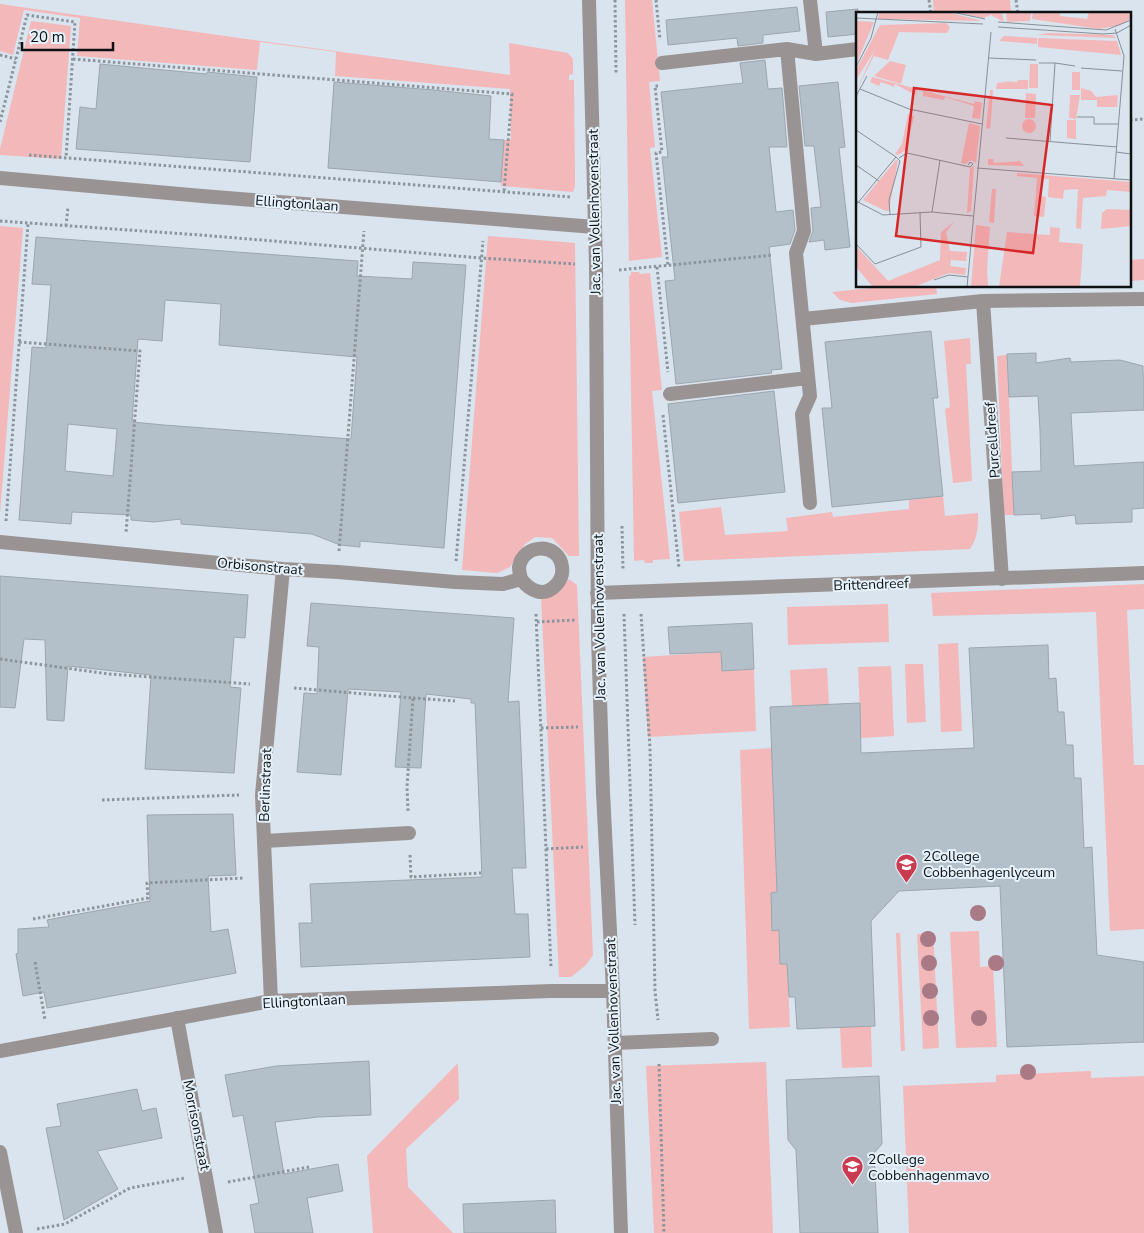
<svg xmlns="http://www.w3.org/2000/svg" width="1144" height="1233" font-family="'Nunito Sans',sans-serif">
<style>
.green{fill:#f3b8ba}
.building{fill:#b4c0c9;stroke:#9ba6af;fill-rule:evenodd}
.lines{fill:none;stroke-linecap:round;stroke-linejoin:round}
.path{stroke:#8c949c;stroke-width:3;stroke-dasharray:2.5 2.5;stroke-linecap:butt}
.service{stroke:#9a9393;stroke-width:14}
.minor{stroke:#9a9393;stroke-width:14}
.tree{fill:#aa7986}
.labels{text-anchor:middle;stroke-width:4;stroke-linejoin:round;paint-order:stroke}
.street-label{font-size:14px;fill:#0d1114;stroke:#e6f2fb}
.poi-label{font-size:14px;fill:#0d1114;stroke:#e6f2fb;text-anchor:start}
.inset-road{fill:none;stroke:#879097;stroke-width:1}
.view{fill:#d62828;fill-opacity:0.15;stroke:#d62828;stroke-width:2.5}
.inset-edge{fill:none;stroke:#0d1114;stroke-width:2.5}
</style>
<rect width="100%" height="100%" fill="#d9e4ee"/>
<path class="green" d="M625,0H652L660,81L649,82L655,147L650,148L662,257L629,261Z
M933,0H1010L1011,14H934Z
M0,4L239,38L510,75L509,43L568,53L573,59V74L569,75V80H574L575,176V186L573,192L501,186L504,140H511L510,89L335,76L336,52L260,42L257,70L77,56L80,18L24,10L13,55L0,51Z
M31,21L71,26L61,159L0,155V149Z
M0,226L23,228L0,514Z
M488,236L575,243L579,556H569L552,538L535,537L525,544L510,567L497,573L462,570Z
M1144,259V280L1130,281V260Z
M631,272H639L640,274L650,273L662,390L652,391L670,559L653,560V563H645L644,560L634,561L629,276L631,275Z
M889,286H936L937,294L852,303L840,300L832,292Z
M970,338L971,364H966L972,481L953,483L945,409L950,407L944,341Z
M1007,355L1014,515H1004L997,356Z
M943,496L945,516L978,513C978,527 978,537 970,549L684,561L679,512L721,507L725,535L788,531L786,518L832,512L833,517L909,509V500Z
M569,579L577,585L593,955L586,965L571,977H559L541,597C556,595 560,591 569,579Z
M1144,584V609L1127,610L1134,765H1144V929L1110,931L1096,612L933,616L931,593Z
M888,604L889,642L788,645L787,607Z
M958,643L962,731L941,732L938,644Z
M721,652L722,671L754,669L756,731L648,737L643,657Z
M905,664H923L926,722L907,723Z
M891,666L894,736L861,738L858,667Z
M827,668L829,705L792,707L790,670Z
M772,748L778,892L772,893L771,895L772,930H779L780,964H787L790,1027L749,1029L740,750Z
M979,931L980,967L993,966L997,1047L956,1048L950,932Z
M896,933H900L905,1051H901Z
M933,933L939,1048L923,1049L917,934Z
M871,1026L872,1067L842,1068L840,1027Z
M766,1062L773,1233H654L646,1066Z
M458,1063L459,1099L406,1149L408,1187L453,1233H373L367,1156Z
M1091,1071V1078L1144,1076V1233H909L903,1086L996,1082V1075Z"/>
<path class="building" d="M797,7L800,31L763,35V43L738,46L737,38L668,45L666,20Z
M858,9V34L828,37L826,12Z
M765,60L768,89L782,88L787,147H769L776,212L793,210L795,230L790,244L769,247L782,369L771,370L772,373L676,384L665,281L675,280L662,157H668L661,92L743,83L740,63Z
M100,64L207,74V72L257,77L250,162L76,149L80,107L96,109Z
M334,82L434,90L491,96L489,139L504,140L501,182L328,168Z
M838,82L845,147L839,148L850,247L825,250L824,240L809,242L813,231L811,208L821,207L814,146H805L799,86Z
M36,237L358,261L357,276L412,279L413,262L466,265L444,548L360,541V547L340,545L312,534L181,524V519L154,522L131,520V515L72,512L71,524L19,520L32,347L46,348L51,285L32,284ZM165,300L221,304L219,345L357,357L351,439L164,425L132,422L138,339L162,341ZM68,424L117,429L113,476L65,471Z
M931,331L938,398H933L943,496L832,507L822,408H832L825,342Z
M1036,353V363L1070,358L1071,362L1120,360L1143,366V374H1144V410L1071,413L1074,466L1144,462V508L1132,509V522L1076,524L1075,515L1041,519V514L1014,515L1012,472L1041,471L1040,430L1038,396L1009,397L1007,354Z
M774,391L785,492L678,503L668,404Z
M0,576L248,595L245,638L234,637L230,687L241,688L234,773L145,769L151,675L68,666L64,721L47,720L45,640L24,639L15,708L0,707Z
M311,603L514,618L508,702L519,701L526,868H512L515,914H528L530,957L301,967L299,923H312L310,884L482,877L475,703H471V699L426,694L421,768L395,767L401,692L348,689L341,775L297,772L304,693L317,694L319,647L307,646Z
M752,623L754,669L722,671L721,652L670,654L668,627Z
M1048,645L1049,679L1056,678L1058,712H1064L1066,745H1073L1074,778H1081L1084,848L1092,847L1097,955L1144,962V1042L1007,1047L1000,886L899,891L871,921L875,1026L797,1029L795,997H789L787,964H780L779,930L772,931L771,893L777,892L770,707L860,703L861,753L974,748L969,648Z
M233,814L236,875L208,876L211,932L228,929L236,973L47,1008L44,992L23,996L16,954L18,953V929L49,927L47,920L52,919L150,901L147,815Z
M369,1061L371,1115L318,1117L275,1122L284,1174L338,1164L343,1191L307,1198L313,1233H255L250,1205L259,1203L243,1115L233,1117L225,1075L276,1066Z
M879,1076L882,1144L874,1153L878,1233H800L796,1150L788,1140L786,1080Z
M137,1089L142,1111L156,1108L162,1138L97,1151L118,1189L64,1220L46,1128L61,1126L57,1104Z
M555,1200L556,1233H464L463,1204Z"/>
<g class="lines">
<path class="path" d="M615,0L616,73
M656,0L660,40
M929,0L931,14
M1016,0L1018,14
M0,55L16,59
M73,59L512,94L504,192
M658,86H655L662,152L656,153L668,266
M1130,120L1144,119
M0,122L27,15L75,22L66,158
M29,155L571,197
M0,221L200,235L481,258L575,264
M66,226L68,207
M657,267L668,372
M619,270L773,255
M19,342L140,351L126,533
M663,415L679,568
M6,521L28,224
M622,526L623,570
M339,551L364,231
M456,561L483,241
M536,614L551,968
M624,614L635,925
M641,614L650,748L655,991L658,1020
M537,622L576,620
M0,659L109,674L250,684
M294,688L413,698L407,787L408,811
M413,698L455,701
M541,728L578,727
M102,800L239,795
M546,849L583,847
M410,855L411,877L481,873
M33,919L148,898L147,883L243,878
M35,962L45,1020
M659,1064L664,1233
M228,1182L309,1167
M37,1229L65,1224L130,1188L185,1178"/>
<path class="service" d="M810,0L816,54
M787,49L804,231L796,253L810,396L802,414L810,503
M662,63L787,49L816,54L858,49
M983,301L1002,579
M670,394L808,378
M264,841L409,833
M615,1043L712,1039
M0,1152L16,1233"/>
<path class="minor" d="M589,0L596,265L598,636L603,792L613,991L621,1233
M0,178L202,196L595,227
M803,319L983,301L1144,299
M0,542L283,569L338,572L455,582L503,584L521,579C530,591 544,598 556,585C561,580 563,574 562,567C559,542 523,543 519,567C519,571 520,575 521,579
M597,593L1144,573
M271,1001L262,795L283,569
M177,1018L216,1233
M0,1051L271,1001L552,991H613"/>
</g>
<g class="tree">
<circle cx="978" cy="913" r="8"/>
<circle cx="928" cy="939" r="8"/>
<circle cx="929" cy="963" r="8"/>
<circle cx="996" cy="963" r="8"/>
<circle cx="930" cy="991" r="8"/>
<circle cx="931" cy="1018" r="8"/>
<circle cx="979" cy="1018" r="8"/>
<circle cx="1028" cy="1072" r="8"/>
</g>
<defs>
<symbol id="school-pin" viewBox="-11 -11 22 30"><path d="M0 17L-7.5 6A9.5 9.5 0 1 1 7.5 6Z" fill="#cb3b50" stroke="#e6f2fb"/><path d="M0-5L7-2L0 1L-7-2ZM-4 1L0 2.5L4 1V4Q0 6-4 4Z" fill="#fff"/></symbol>
</defs>
<g fill-rule="evenodd">
<use href="#school-pin" x="894" y="852" width="25" height="34"/>
<use href="#school-pin" x="840" y="1154" width="25" height="34"/>
</g>
<g class="labels">
<g class="street-label">
<text transform="translate(297 203) rotate(4)" y="5">Ellingtonlaan</text>
<text transform="translate(594 212) rotate(-91)" y="5">Jac. van Vollenhovenstraat</text>
<text transform="translate(992 440) rotate(-94)" y="5">Purcelldreef</text>
<text transform="translate(260 566) rotate(5)" y="5">Orbisonstraat</text>
<text transform="translate(871 584) rotate(-2)" y="5">Brittendreef</text>
<text transform="translate(599 617) rotate(-91)" y="5">Jac. van Vollenhovenstraat</text>
<text transform="translate(265 785) rotate(-88)" y="5">Berlinstraat</text>
<text transform="translate(304 1001) rotate(-3)" y="5">Ellingtonlaan</text>
<text transform="translate(613 1021) rotate(-92)" y="5">Jac. van Vollenhovenstraat</text>
<text transform="translate(197 1125) rotate(79)" y="5">Morrisonstraat</text>
</g>
<g class="poi-label">
<text x="923" y="861">2College<tspan x="923" dy="16">Cobbenhagenlyceum</tspan></text>
<text x="868" y="1164">2College<tspan x="868" dy="16">Cobbenhagenmavo</tspan></text>
</g>
</g>
<g transform="translate(856 12)">
<rect width="275" height="275" fill="#d9e4ee"/>
<path d="M23,0H92L126,9L22,7ZM99,0H146L148,10L135,3L127,6ZM150,0H175L174,9L151,10ZM177,0H204V4L231,7L233,0H275V6L265,13L243,17L176,7ZM0,9L18,10L0,53ZM90,11L94,15L91,21L43,20L32,48L18,44L0,79L19,38L0,68V58L24,13ZM192,21L257,23L260,26L182,23ZM148,24L181,26V32L143,29ZM182,26L261,29L265,43L182,35ZM34,49L50,53L45,72L18,64ZM174,52H182V76H173ZM216,60H224V78H216ZM16,65L118,92L119,89L126,91L124,107L116,106L118,94L89,85L88,88L67,84V79L61,78L59,83L39,72L38,75L25,70L23,74L14,70ZM162,68H172V77H140L141,71L152,70L141,69L161,70ZM225,76L235,79L240,85L262,83L261,95H241V88H225ZM134,78H137L136,95L134,117L130,116ZM170,81L180,82L179,106H169ZM214,83H224L220,107L213,106ZM52,102L58,104L50,138L42,143L39,142L46,132ZM166 114a7 7 0 1 1 14 0a7 7 0 1 1-14 0ZM211,108H220V127L211,126ZM113,111L124,114L120,151L115,148L109,152L105,151ZM132,147H137L138,151L164,149L168,154L132,153ZM40,148H42L33,199H30L7,188ZM118,154L115,199L111,201L114,156ZM161,161L275,170V180L251,178L250,184L227,186L225,217L220,216L222,177L208,178L207,187L192,185L193,167L185,166L183,184L190,185L188,205L178,204L181,166L161,164ZM136,177H140L138,211L133,210ZM275,192V214L245,217L246,201L251,197L273,198ZM98,210L90,220L94,239L111,240L110,249L95,248L94,254L110,256L109,263L93,261L58,275H17L0,255V234L32,269L84,248L85,220ZM120,213L134,215L131,258L132,274L135,275H115ZM194,215L204,216L203,230L227,232L224,275H143L151,220L194,223Z" fill="#f3b8ba"/>
<path class="inset-road" d="M96,0L129,7M0,6L127,12M142,10L250,18L275,8M142,15L247,22L261,21L275,13M133,46L180,48M183,51H199M0,55L15,26L22,0M225,56L266,59M4,77L53,97L126,112M0,84L11,64M221,105H238V112H262M0,118L40,145M150,126L261,135M194,129L199,51L219,54M260,140L275,142M43,146L51,141L114,155L117,152L114,150L112,153M0,153L23,169M121,156L275,168M258,167L268,44L259,17M0,189L27,203L76,200L117,204M0,193L40,145L44,149L33,188L34,202M76,200L84,148M0,232L19,252L65,235L64,201M78,268L93,263L112,265M111,275L135,20"/>
<path class="view" d="M58,76L196,93L177,241L40,224Z"/>
<rect width="275" height="275" class="inset-edge"/>
</g>
<path d="M22 42v8h91v-8" fill="none" stroke="#0d1114" stroke-width="2.5"/>
<text x="30" y="42" font-size="15" fill="#0d1114" stroke="#e6f2fb" stroke-width="4" paint-order="stroke">20 m</text>
</svg>
